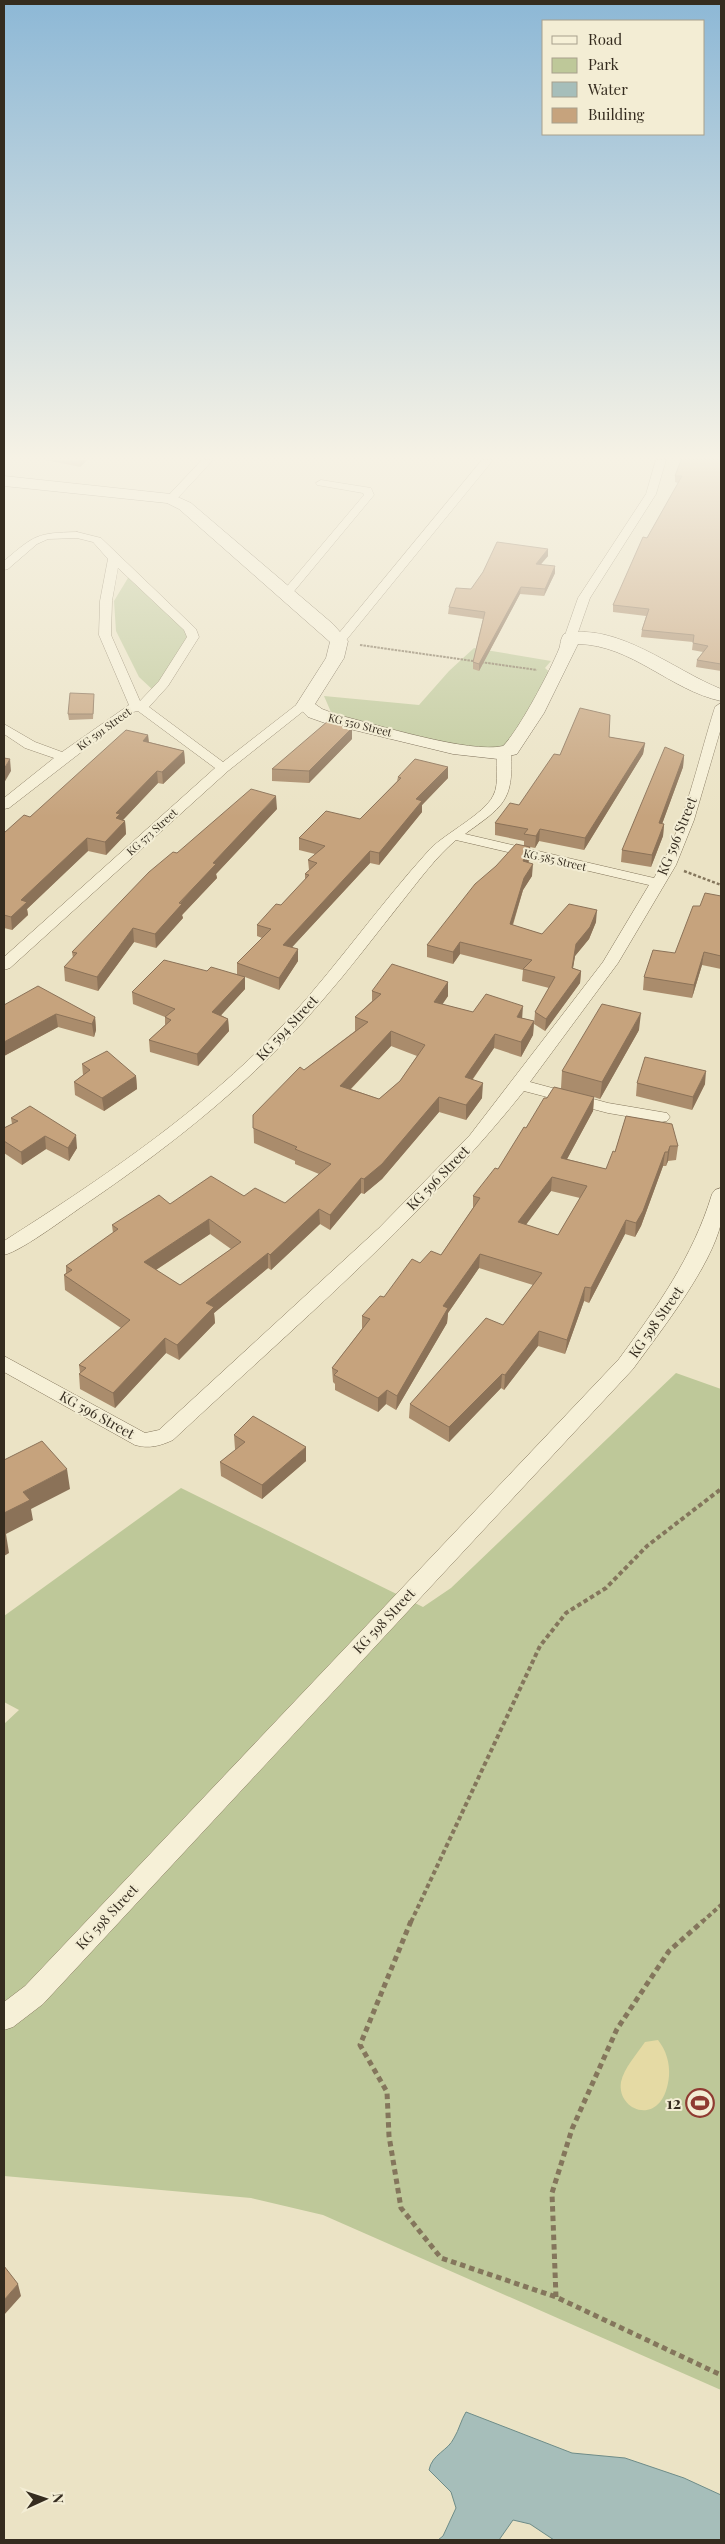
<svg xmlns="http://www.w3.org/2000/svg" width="725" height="2544" font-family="'Playfair Display',serif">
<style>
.green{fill:#bec899}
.sand{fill:#e5daa4}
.water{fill:#a6beba;stroke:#6e8c88}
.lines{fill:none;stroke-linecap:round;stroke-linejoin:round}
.street-casing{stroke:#84765c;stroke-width:1}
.secondary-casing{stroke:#66573f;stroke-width:1}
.path-far3{stroke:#84765c;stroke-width:2;stroke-dasharray:2.5 1;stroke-linecap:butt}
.path-far2{stroke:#84765c;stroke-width:2.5;stroke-dasharray:3 2;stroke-linecap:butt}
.path-far1{stroke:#84765c;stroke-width:4;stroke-dasharray:4.5 3;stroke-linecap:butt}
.path{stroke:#84765c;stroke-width:5;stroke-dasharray:5.5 4;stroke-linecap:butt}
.street{fill:#f6f0d7;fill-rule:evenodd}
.secondary{fill:#f6f0d7;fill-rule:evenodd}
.wall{fill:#aa8c6c;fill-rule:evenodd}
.shaded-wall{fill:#8b7258}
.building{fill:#c6a37d;stroke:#8b7258;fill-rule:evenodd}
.labels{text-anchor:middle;stroke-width:4;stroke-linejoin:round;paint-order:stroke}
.far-street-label{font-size:11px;fill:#352c1f;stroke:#f3edd4}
.street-label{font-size:14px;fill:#352c1f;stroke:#f3edd4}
.near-poi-label{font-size:16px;font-weight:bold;fill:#352c1f;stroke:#f3edd4;text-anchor:end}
</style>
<rect width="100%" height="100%" fill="#ebe3c5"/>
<path class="green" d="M131,573L195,638L154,691L139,677L116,631L114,601Z
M474,648L551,661L545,668L557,679L513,753L487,757L334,719L324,696L419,705L449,671Z
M676,1373L721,1389V2390L323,2215L251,2198L4,2176V1724L19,1710L4,1702V1616L181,1488L423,1607L451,1588Z"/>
<path class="sand" d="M658,2040C666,2050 670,2063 669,2076C664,2129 616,2112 621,2082C624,2068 637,2054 645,2042Z"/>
<path class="water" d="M466,2412L572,2453L625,2458L684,2478L721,2495V2540H554L530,2524L513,2520L499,2540H438L443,2536L456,2508L451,2492L429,2470C432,2454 448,2451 454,2438C459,2430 461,2420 466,2412Z"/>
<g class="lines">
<defs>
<path id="street" d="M202,460H213L175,501H167V497Z
M482,460H493L343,644H335L333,641L335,638Z
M656,460H666L656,494L590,598L576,638L574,641H566L564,638L578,598L646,494Z
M321,480L371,488L374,495L291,595H283V591L364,495L363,493L317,485L316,483Z
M77,532L101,538L196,629L199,637L168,686L149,707L223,762L300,702H310L311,705L228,771L10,968L4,970V957L215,768L138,711L133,712L9,808L4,809V798L54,758L25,748L4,734V724L35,742L62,752L129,705L99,635L100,601L108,559L93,542L77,538L48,539L37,544L8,569L4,570V561C35,535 36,533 77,532ZM118,568L184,630L187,637L159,681L140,701L111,635L112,601Z
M721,703V728L694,820L676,865L618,963L530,1082L608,1103L667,1113L670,1117L667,1121L661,1122L608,1113L524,1091C421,1220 293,1328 173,1440C160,1446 149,1449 135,1445L4,1372V1356L145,1433L159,1430L379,1228L470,1135L603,962L649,885L456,840C436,857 420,879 404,899C376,934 350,969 321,1002C255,1079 176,1142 93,1199C73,1212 24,1250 4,1255V1241C95,1183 186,1122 263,1046C324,985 372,913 430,849C446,833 484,814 493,796C501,782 493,761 499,750L504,749L511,753C514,802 502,807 465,834L654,878C685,827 697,763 715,707Z
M721,1188C722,1198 723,1213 721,1223C711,1267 660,1332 633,1369L43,2004L13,2027L4,2030V2002L25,1986L619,1359C657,1307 693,1257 712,1194L715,1190Z"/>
<path id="secondary" d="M4,476L171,494L191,503L333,624L348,641L344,658L315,704L322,709L338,715C375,724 470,754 503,746C519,730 550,671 559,649C561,644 560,639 564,634C616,621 675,671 721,689V701C670,690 632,645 578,644L544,713L517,754L498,759L453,754L325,723L308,717L296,705L326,658L330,642L179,509L167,503L4,486Z"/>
</defs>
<use href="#street" class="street-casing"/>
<use href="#secondary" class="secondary-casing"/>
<path class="path-far3" d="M360,645L537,670"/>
<path class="path-far2" d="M684,871L721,885"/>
<path class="path-far1" d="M411,1922L540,1646L566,1613L606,1588L647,1546L721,1489
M702,1922L721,1905"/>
<path class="path" d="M411,1921L360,2045L387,2092L389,2136L401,2208L441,2258L556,2297L721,2375
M556,2297L552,2193L572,2129L617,2029L669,1951L703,1921"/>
<use href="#street" class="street"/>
<use href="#secondary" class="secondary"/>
</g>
<path class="wall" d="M46,460H87L80,467Z
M721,460V671L696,667L697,660L703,652L692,650L693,642L641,637L642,630L646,616L613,612V605L647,538L678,483L675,482V476Z
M548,549V556L541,564L555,573L544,596L520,594L479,671L473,669V662L483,619L448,614L449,607L471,589Z
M94,700L93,719L69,720L68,714Z
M148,735L149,742L184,751L185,763L163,784L158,783L123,820L125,821L126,834L106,855L88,851L27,909L28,915L12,930L4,928V833L30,817Z
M609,737L645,743L643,754L584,850L539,841L535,848L530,847V859L528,863L532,876L523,890L513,925L542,934L596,922L589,939L575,956L573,968L581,971L580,983L545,1031L534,1024L535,1012L549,988L522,981L523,970L460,954L453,964L427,957V945L524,846V841L495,835V823L519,805L560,755Z
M352,739L309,783L272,781V769Z
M684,755L683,767L662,824H664L663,836L651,867L621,862L622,850Z
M448,767V778L422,805V812L379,865L370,863L291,948L298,961L279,990L245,977V989L221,1015L228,1019L229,1031L198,1066L150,1052L149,1040L165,1025V1017L133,1004L132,992L207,971L237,974V963L262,938L257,936V925L281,905L305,880V874L309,870L308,860L315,854L299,850V838L360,819L397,781L398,777Z
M277,809L216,874L217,878L182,915L183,918L156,948L134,942L98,991L65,981L64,967L73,958L72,952L177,853Z
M721,896V969L702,965L692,998L643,990L644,977L675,953L700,906Z
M448,982V996L442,1004L473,1012L522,1018L534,1021L533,1035L521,1057L494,1048L473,1079L482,1098L466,1120L439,1112L382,1179L364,1194L361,1193L330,1230L320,1224L271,1270L268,1268L214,1313L215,1323L179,1360L166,1353L115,1408L80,1389L79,1374L80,1373L79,1365L121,1328L65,1290L64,1275L66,1273V1266L113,1233L112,1225L170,1204L244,1196L285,1203L319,1174L295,1164V1161L254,1143L253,1115L304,1070L355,1031V1017L372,1001V991ZM391,1046L417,1056L400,1081L379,1099L351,1089ZM210,1234L231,1249L180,1285L156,1270Z
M4,1005L95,1017L96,1030L94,1037L58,1027L4,1056Z
M639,1030L600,1099L594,1097L593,1111L567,1159L606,1169L615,1152L626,1116L678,1146L676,1160L668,1161L666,1166H663L641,1226L635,1237L625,1234L589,1303L584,1301L565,1354L538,1346L504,1390L501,1388L449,1442L409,1418L410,1404L503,1325L533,1285L479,1268L448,1313L447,1323L396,1410L386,1404L378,1412L335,1390V1384L333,1382L332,1368L362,1329V1316L384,1297L420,1263L441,1255L473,1208V1196L498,1169L547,1098L561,1088L562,1071ZM551,1191L580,1198L558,1235L525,1225Z
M82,1064L136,1076L137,1089L104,1111L75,1095L74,1082L83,1075Z
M637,1083L705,1084L692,1110L636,1096Z
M11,1118L77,1148L69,1161L46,1149L22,1165L4,1153V1128L12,1124Z
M234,1435L306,1461L262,1499L221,1476L220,1462L236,1450L235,1449Z"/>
<path class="shaded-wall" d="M80,460H87L80,467Z
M548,549V556L536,570V564Z
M555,566V573L544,596L545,589Z
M521,587L520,594L479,671V664Z
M352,728V739L309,783V771Z
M148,735L149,748L143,741Z
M645,743L643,754L584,850L585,838Z
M184,751L185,763L163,784L162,772Z
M684,755L683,767L658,835L659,823Z
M10,759L11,771L4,783V769Z
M448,767V778L422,805V812L379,865V853L416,799Z
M157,771L158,783L121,822L125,821L126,834L106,855L105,842L116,813Z
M276,796L277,809L216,874L217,878L182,915L183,918L156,948L155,934L213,863Z
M664,824L663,836L651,867L652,855Z
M540,829L539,841L535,848L536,836Z
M87,838L88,851L27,909L28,915L12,930L11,917L21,900Z
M530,847V859L522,873L523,861Z
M370,851V863L283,957V945Z
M533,864L532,876L523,890L509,936L510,924L524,878Z
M597,910L596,922L589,939L575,956L571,980L572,968L576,944Z
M133,928L134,942L98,991L97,977Z
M460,942V954L453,964V952Z
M298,949V961L279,990V978Z
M704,952L702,965L692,998L694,985Z
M581,971L580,983L545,1031L546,1019Z
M245,977V989L213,1024L212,1012Z
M448,982V996L434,1017V1002Z
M523,1006L522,1020L517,1017Z
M641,1013L639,1030L600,1099L602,1082Z
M56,1014L58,1027L4,1056V1042Z
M95,1017L96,1030L94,1037L92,1024Z
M228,1019L229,1031L198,1066L197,1054Z
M534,1021L533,1035L521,1057V1042Z
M391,1031V1046L340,1100V1086Z
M495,1034L494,1048L464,1091L465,1077Z
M706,1071L705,1084L692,1110L693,1097Z
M136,1076L137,1089L104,1111L102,1098Z
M483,1083L482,1098L466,1120V1105Z
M439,1097V1112L382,1179L364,1194V1179Z
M594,1097L593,1111L560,1172L561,1158Z
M76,1135L77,1148L69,1161L68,1148Z
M45,1136L46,1149L22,1165L21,1152Z
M670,1146L668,1161L666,1166L668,1152Z
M665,1152L663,1166L641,1226L635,1237L636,1223Z
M552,1177L551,1191L517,1237L518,1222Z
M361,1178V1193L330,1230V1215Z
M319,1209L320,1224L271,1270L270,1255Z
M209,1219L210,1234L145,1277L144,1262Z
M626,1220L625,1234L589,1303L591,1288Z
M268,1253V1268L214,1313L215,1323L179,1360L177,1345L206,1303Z
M480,1254L479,1268L448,1313L447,1323L396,1410L397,1396L443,1306Z
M585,1287L584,1301L565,1354L567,1340Z
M539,1331L538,1346L504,1390L505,1375Z
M165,1338L166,1353L115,1408L113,1393Z
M502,1374L501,1388L449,1442V1427Z
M387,1390L386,1404L378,1412V1398Z
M306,1447V1461L262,1499V1485Z
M67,1469L70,1489L31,1509L33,1520L6,1534L9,1553L4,1556V1513L23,1492Z
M18,2284L21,2296L4,2315V2300Z"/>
<path class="building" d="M681,460H721V664L697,660L708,646L693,643L694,635L642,630L649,609L613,605L643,537L647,538L682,476H675Z
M497,542L548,549L536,564L555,566L545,589L521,587L479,664L473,662L485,612L449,607L456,588L471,589L483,572Z
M70,693L94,694L93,714H68Z
M580,708L610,715L609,737L645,743L585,838L540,829L536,836L524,834L528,829L495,823L510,803L519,805L554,754L560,755Z
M328,721L352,728L309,771L272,769Z
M126,730L148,735L143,741L184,751L162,772L157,771L116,813L120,814L116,818L125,821L105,842L87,838L21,900L27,902L11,917L4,915V833L24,815L30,817Z
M665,747L684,755L659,823L664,824L652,855L622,850Z
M4,758L10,759L4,769Z
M415,759L448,767L416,799L422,801L379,853L370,851L283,945L298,949L279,978L237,963L271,929L257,925L276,904L281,905L309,875L305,874L317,863L308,860L325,846L299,838L326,811L360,819L401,778L398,777Z
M251,789L276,796L213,863L216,864L179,903L182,904L155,934L133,928L97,977L64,967L77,953L72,952L149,872L173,852L177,853Z
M516,844L530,847L523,861L533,864L524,878L510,924L542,934L569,904L597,910L590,927L576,944L572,968L581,971L546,1019L535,1012L555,977L523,969L532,960L460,942L453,952L427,945L475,884L496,866Z
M705,893L721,896V956L704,952L694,985L644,977L653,950L675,953L693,906H700Z
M164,960L207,971L211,967L245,977L212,1012L228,1019L197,1054L149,1040L171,1020L165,1017L175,1009L132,992Z
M392,964L448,982L434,1002L473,1012L486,994L523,1006L517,1017L534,1021L521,1042L495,1034L465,1077L483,1083L466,1105L439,1097L382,1164L364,1179L361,1178L330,1215L319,1209L270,1255L268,1253L206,1303L214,1307L177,1345L165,1338L113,1393L79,1374L86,1368L79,1365L130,1320L64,1275L72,1270L66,1266L118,1229L112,1225L159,1195L170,1204L211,1176L244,1196L255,1188L285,1203L331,1164L295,1149L297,1147L253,1128V1115L300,1067L304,1070L368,1022L355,1017L381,994L372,991ZM391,1031L425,1045L400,1081L379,1099L340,1086ZM209,1219L241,1242L180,1285L144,1262Z
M38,986L95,1017L92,1024L56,1014L4,1042V1005Z
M602,1004L641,1013L602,1082L562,1071Z
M107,1051L136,1076L102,1098L74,1082L90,1070L82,1064Z
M645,1057L706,1071L693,1097L637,1083Z
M554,1087L594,1097L561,1158L606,1169L613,1151L615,1152L626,1116L672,1124L678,1146H670L668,1152H665L643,1211L636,1223L626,1220L591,1288L585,1287L567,1340L539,1331L505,1375L502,1374L449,1427L410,1404L486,1318L503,1325L542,1273L480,1254L443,1306L448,1308L397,1396L387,1390L378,1398L334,1375L338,1371L332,1368L370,1319L362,1316L380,1296L384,1297L412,1259L420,1263L431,1251L441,1255L480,1198L473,1196L495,1168L498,1169L524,1127L526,1128L544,1098H547ZM552,1177L587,1186L558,1235L518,1222Z
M30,1106L76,1135L68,1148L45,1136L21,1152L4,1141V1128L18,1121L11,1118Z
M253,1416L306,1447L262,1485L220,1462L245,1442L234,1435Z
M42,1441L67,1469L23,1492L30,1500L4,1513V1460Z
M4,2266L18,2284L4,2300Z"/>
<linearGradient id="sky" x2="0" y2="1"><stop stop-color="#8db8d6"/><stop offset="0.56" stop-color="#f6f2e5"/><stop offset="1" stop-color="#f6f2e5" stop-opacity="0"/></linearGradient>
<rect width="725" height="817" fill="url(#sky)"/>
<defs>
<symbol id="stadium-ring" viewBox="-11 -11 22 22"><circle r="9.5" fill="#f3edd4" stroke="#8f3a31" stroke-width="1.5"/><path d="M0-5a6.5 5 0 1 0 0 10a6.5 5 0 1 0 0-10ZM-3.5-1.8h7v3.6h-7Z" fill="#8f3a31"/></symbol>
</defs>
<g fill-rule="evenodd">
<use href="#stadium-ring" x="684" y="2087" width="32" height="32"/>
</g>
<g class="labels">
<g class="far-street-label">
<text transform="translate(360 725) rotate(14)" y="4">KG 550 Street</text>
<text transform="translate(104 729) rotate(-36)" y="4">KG 591 Street</text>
<text transform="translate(152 832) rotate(-42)" y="4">KG 573 Street</text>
<text transform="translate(555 860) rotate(13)" y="4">KG 585 Street</text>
</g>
<g class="street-label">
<text transform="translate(677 836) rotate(-68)" y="5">KG 596 Street</text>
<text transform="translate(287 1028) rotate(-47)" y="5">KG 594 Street</text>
<text transform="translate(438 1178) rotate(-46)" y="5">KG 596 Street</text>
<text transform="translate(656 1322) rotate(-55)" y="5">KG 598 Street</text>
<text transform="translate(97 1415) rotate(29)" y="5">KG 596 Street</text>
<text transform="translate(384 1621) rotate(-47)" y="5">KG 598 Street</text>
<text transform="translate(107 1917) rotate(-47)" y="5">KG 598 Street</text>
</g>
<g class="near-poi-label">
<text x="681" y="2109">12</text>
</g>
</g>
<rect width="725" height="2544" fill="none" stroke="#352c1f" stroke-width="10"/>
<rect x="542" y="20" width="162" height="115" fill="#f3edd4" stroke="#a7a08c"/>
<rect x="552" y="36" width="25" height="8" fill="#f6f0d7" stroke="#a7a08c"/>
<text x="588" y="45" font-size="15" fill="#352c1f">Road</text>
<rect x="552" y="58" width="25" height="15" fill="#bec899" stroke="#a7a08c"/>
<text x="588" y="70" font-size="15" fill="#352c1f">Park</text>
<rect x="552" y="82" width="25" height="15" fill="#a6beba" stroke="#a7a08c"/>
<text x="588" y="95" font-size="15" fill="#352c1f">Water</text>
<rect x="552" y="108" width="25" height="15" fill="#c6a37d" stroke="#a7a08c"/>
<text x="588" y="120" font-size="15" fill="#352c1f">Building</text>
<g transform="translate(45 2499) rotate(87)" stroke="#f3edd4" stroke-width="4" paint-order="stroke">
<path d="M0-4L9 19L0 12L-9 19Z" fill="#352c1f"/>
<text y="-8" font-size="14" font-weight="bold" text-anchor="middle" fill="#352c1f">N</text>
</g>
</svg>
